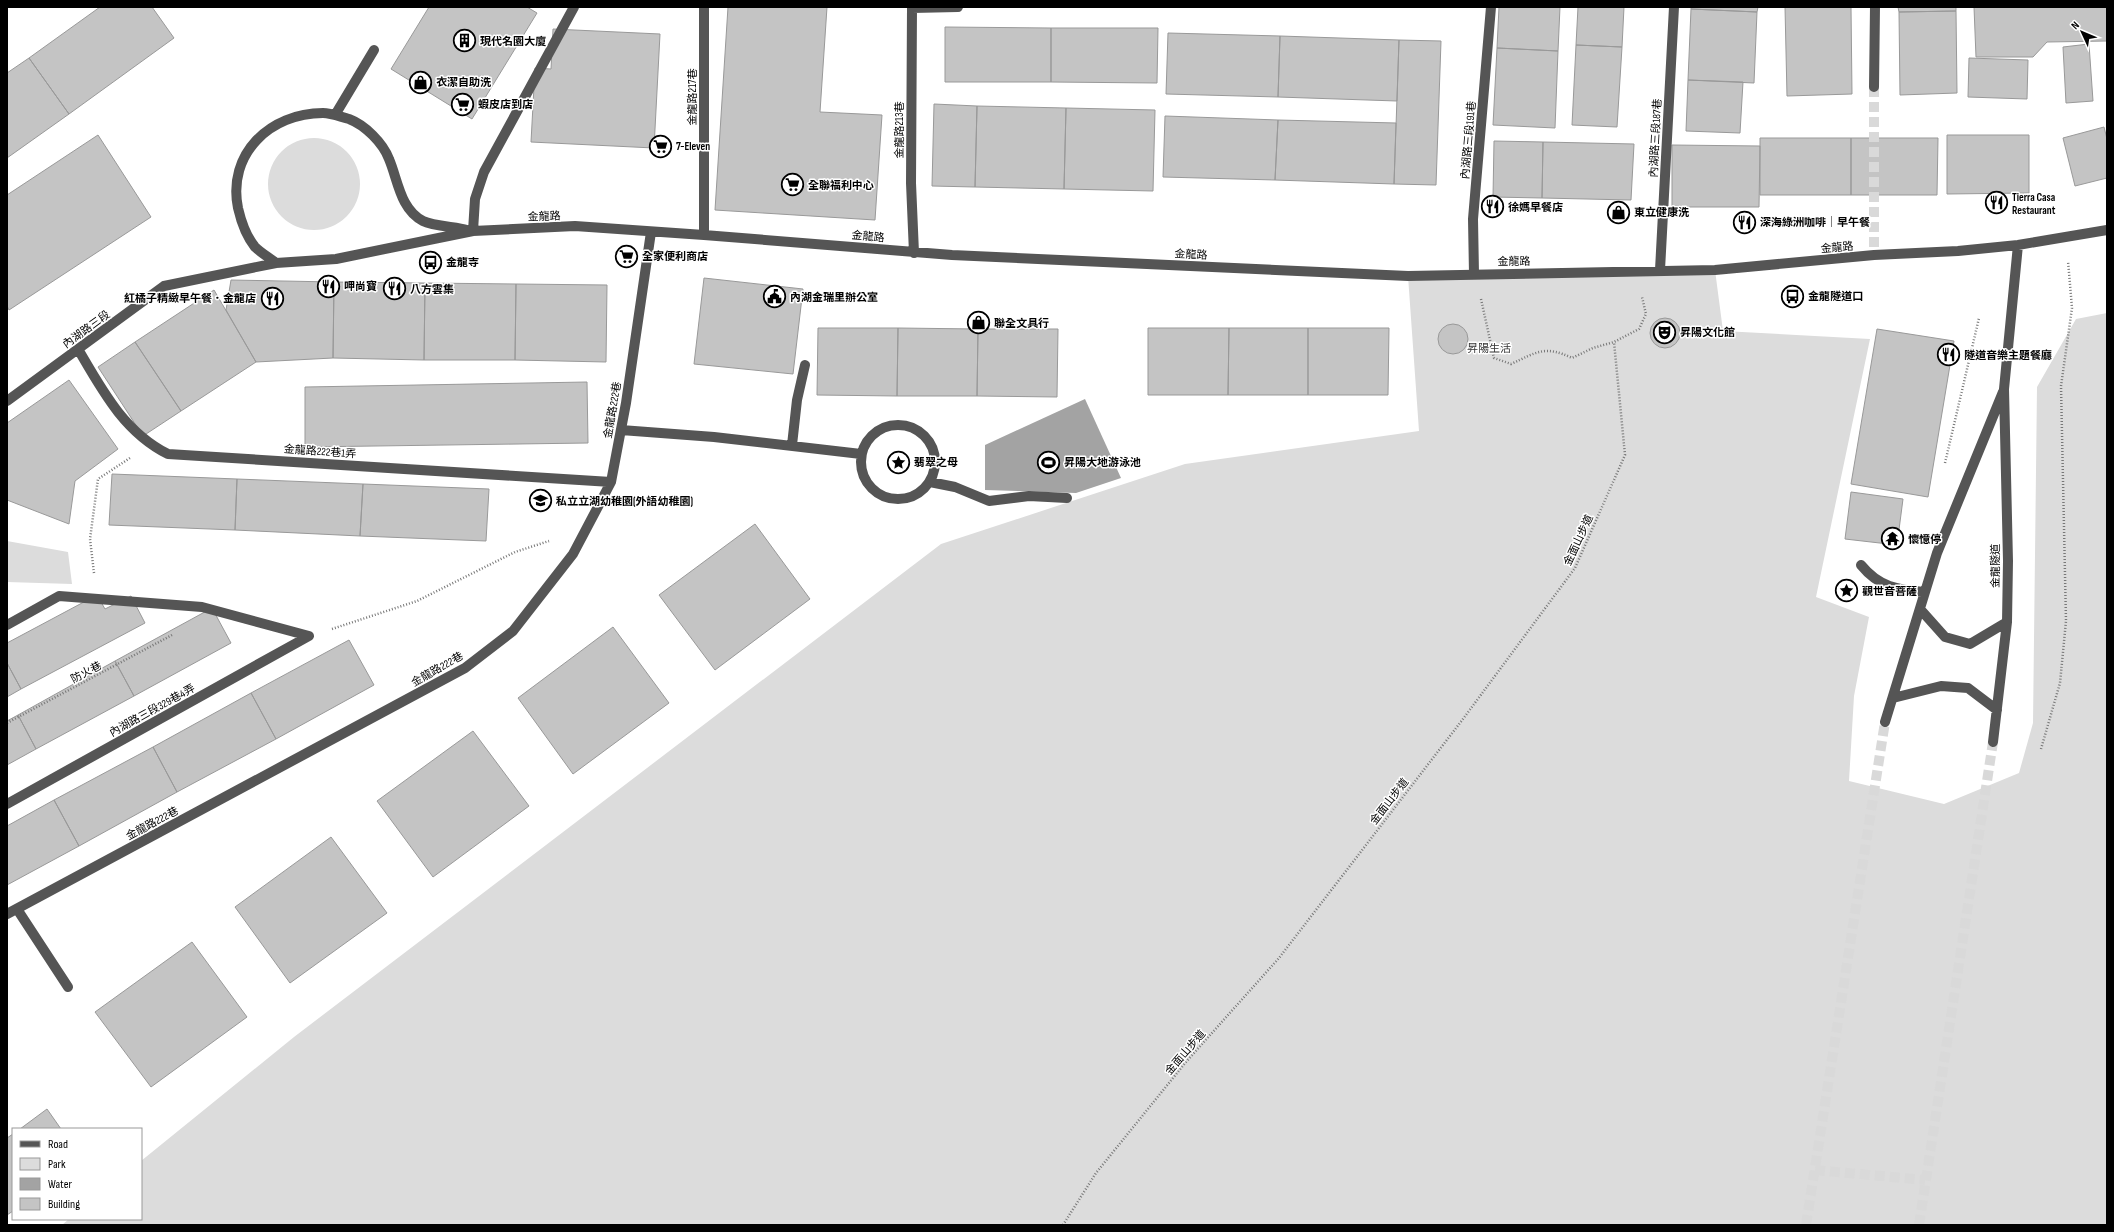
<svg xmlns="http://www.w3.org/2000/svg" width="2114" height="1232" font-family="'Sofia Sans Condensed','Noto Sans TC',sans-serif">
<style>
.green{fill:#dcdcdc}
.water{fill:#a3a3a3}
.building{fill:#c4c4c4;stroke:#999}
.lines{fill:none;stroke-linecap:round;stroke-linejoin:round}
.minor-tunnel{stroke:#d9d9d9;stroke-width:10;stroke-dasharray:10 5;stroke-linecap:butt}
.path{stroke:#777;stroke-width:2.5;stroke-dasharray:1 2;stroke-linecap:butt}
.minor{stroke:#555;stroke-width:10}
.labels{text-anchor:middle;stroke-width:3;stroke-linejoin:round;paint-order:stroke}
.poi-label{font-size:11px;font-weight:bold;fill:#000;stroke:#fff;text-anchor:start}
.street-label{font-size:11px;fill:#000;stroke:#fff}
.park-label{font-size:11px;fill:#333;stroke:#fff}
</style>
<rect width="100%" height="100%" fill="#fff"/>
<path class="green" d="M268 184a46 46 0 1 1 92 0a46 46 0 1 1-92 0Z
M1715,270L1723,331L1870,339L1816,597L1869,617L1854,696L1849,781L1944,804L2019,773L2033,723L2037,387L2076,319L2107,313V1225H62L69,1219H141V1161L294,1037L941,544L1185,464L1419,431L1408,276Z
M7,541L68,552L72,584L7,582Z"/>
<path class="water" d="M1085,399L1121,478L1076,493L985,490V445Z"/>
<path class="building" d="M100,7H152L174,38L69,114L29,58Z
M429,7H527L537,13L472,119L391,69Z
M728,7H827L820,112L882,115L875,220L715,210Z
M1499,7H1560L1558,51L1497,48Z
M1578,7H1624L1622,47L1576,45Z
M1691,7H1758L1757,12L1691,9Z
M1785,7H1851L1852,94L1787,96Z
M1898,7H1956V11L1899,12Z
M1974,7H2107V41L2047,42L2033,57H1976Z
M1691,9L1757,12L1754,83L1688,80Z
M1956,11L1957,93L1900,95L1899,12Z
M945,27L1051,28V82H945Z
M1051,28H1158L1157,83L1051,82Z
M553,29L660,34L654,148L531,142L535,68L551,69Z
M1168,33L1280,36L1278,97L1166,94Z
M1280,36L1399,40L1397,101L1278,97Z
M1399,40L1441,41L1436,185L1394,184Z
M2089,44L2093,101L2066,103L2063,47Z
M1576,45L1622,47L1617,127L1572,125Z
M1497,48L1558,51L1555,128L1493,125Z
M29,58L69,114L7,158V73Z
M1969,58L2028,60L2027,99L1968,97Z
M1688,80L1743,82L1740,133L1686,131Z
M934,104L977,106L975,187L932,186Z
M977,106L1066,108L1064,189L975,187Z
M1066,108L1155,110L1153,191L1064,189Z
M1165,116L1278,120L1275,180L1163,177Z
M1278,120L1396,123L1394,184L1275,180Z
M2104,127L2107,139V178L2075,186L2063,138Z
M98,135L151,217L9,310L7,306V195Z
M1947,135H2029V193L1947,194Z
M1760,138H1851V195H1760Z
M1851,138H1938L1937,195H1851Z
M1494,141L1543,142L1542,198L1493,197Z
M1543,142L1634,144L1631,200L1542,198Z
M1672,145L1760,146L1759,207H1672Z
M704,278L803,289L793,374L694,364Z
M231,280L334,282L333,358L256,362L226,310Z
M334,282L425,283L424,360L333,358Z
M425,283L516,284L515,360H424Z
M516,284L607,285L606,362L515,360Z
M214,290L256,362L181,411L135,342Z
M1650 333a15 15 0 1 1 30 0a15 15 0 1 1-30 0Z
M1438 339a15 15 0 1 1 30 0a15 15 0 1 1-30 0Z
M818,328H898L897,396L817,395Z
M898,328L978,329L977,396H897Z
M1148,328H1229L1228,395H1148Z
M1229,328H1308V395H1228Z
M1308,328H1389L1388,395H1308Z
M978,329H1058L1057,397L977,396Z
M1877,329L1954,341L1928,497L1851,484Z
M135,342L181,411L143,436L98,367Z
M69,380L118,449L75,481L69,524L7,500V423Z
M587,382L588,443L305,447V387Z
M112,474L237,479L235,530L109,525Z
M237,479L363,484L360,536L235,530Z
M363,484L489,489L486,541L360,536Z
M1851,492L1903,499L1897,545L1845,539Z
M755,524L810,599L715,670L659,595Z
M97,595L105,609L131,596L145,623L21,689L7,663V643Z
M212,608L231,643L134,696L115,661Z
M613,627L669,703L573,774L518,698Z
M349,640L374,685L276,739L251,693Z
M115,661L134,696L36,749L18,715Z
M7,663L21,689L7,697Z
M251,693L276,739L177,792L153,747Z
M18,715L36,749L7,765V721Z
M473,731L529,806L433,877L377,801Z
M153,747L177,792L79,846L54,800Z
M54,800L79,846L7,885V826Z
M331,837L387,913L290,983L235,907Z
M192,942L247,1017L151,1087L95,1012Z
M47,1109L61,1129H20Z
M13,1134V1211L7,1215V1138Z"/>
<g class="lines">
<path class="minor-tunnel" d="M1874,87V255
M1815,1170L1925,1180
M1806,1225L1885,722
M1919,1225L1993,742"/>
<path class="path" d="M1481,299L1494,358L1511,364C1537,352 1545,345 1572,358L1593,348L1614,342L1639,329L1646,314L1642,297
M1945,463L1979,318
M94,573L90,539L98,479L130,458
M332,629L417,601L515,552L549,541
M7,723L172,635
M2041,749L2060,683L2066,621L2061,386L2072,308L2068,261
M1063,1225L1096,1173L1186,1062L1279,958L1463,719L1575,568L1625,455L1614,342"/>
<path class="minor" d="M912,7L911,183L914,253
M912,8L958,7
M1874,87L1875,7
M335,115L374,50
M473,231L475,199L484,172L574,7
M704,235V7
M276,263C270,258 261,253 255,247C246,236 241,221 238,208C227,154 270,113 323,113C331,113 341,117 349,119C365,125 383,143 389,159C398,180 400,209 423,221C433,226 456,227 467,230
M1660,270L1674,7
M1474,274L1473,219L1491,7
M78,349C102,390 124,432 168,454L611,482
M7,401L164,286L276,263L336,259L473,231L575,226L704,235L952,255L1408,276L1715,270L1874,255L1958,251L2018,245L2107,230
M861 462a37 37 0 1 1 74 0a37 37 0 1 1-74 0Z
M621,430L714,437L861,454
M792,445L797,400L805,365
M930,482L955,487L989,501L1029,496L1067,498
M1861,565C1879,587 1897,590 1925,592
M1920,609L1945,637L1970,644L2007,622
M7,625L59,596L202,607L309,636
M1893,698L1941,686L1968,688L1997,710
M1885,722L1937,553L2003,392
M1993,742L2007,622L2008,561L2004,389L2018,245
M7,804L309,636
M17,909L68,987
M7,914L465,668L513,631L573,554L611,482L626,403L651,232"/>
</g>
<defs>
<symbol id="building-ring" viewBox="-11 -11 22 22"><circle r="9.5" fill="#fff" stroke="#000" stroke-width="1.5"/><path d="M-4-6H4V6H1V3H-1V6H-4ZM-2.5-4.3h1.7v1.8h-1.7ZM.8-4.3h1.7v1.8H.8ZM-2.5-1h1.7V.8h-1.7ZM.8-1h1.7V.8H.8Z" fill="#000"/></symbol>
<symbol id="shop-ring" viewBox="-11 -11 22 22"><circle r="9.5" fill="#fff" stroke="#000" stroke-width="1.5"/><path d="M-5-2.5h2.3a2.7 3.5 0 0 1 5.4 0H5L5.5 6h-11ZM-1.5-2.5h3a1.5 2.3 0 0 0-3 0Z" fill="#000"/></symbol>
<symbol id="supermarket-ring" viewBox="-11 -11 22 22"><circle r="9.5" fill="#fff" stroke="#000" stroke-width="1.5"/><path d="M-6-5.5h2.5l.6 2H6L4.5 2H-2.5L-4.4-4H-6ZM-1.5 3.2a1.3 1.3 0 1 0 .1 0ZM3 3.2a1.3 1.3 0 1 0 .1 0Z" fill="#000"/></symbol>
<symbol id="restaurant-ring" viewBox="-11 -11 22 22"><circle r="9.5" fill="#fff" stroke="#000" stroke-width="1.5"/><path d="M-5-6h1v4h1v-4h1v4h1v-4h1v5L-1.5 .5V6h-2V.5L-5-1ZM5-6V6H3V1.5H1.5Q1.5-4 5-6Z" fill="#000"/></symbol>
<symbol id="bus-ring" viewBox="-11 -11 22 22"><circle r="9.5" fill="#fff" stroke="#000" stroke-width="1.5"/><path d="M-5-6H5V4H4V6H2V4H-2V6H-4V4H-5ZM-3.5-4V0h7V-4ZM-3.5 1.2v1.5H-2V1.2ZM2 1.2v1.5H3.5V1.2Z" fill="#000"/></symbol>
<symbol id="civic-ring" viewBox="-11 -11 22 22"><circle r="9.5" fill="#fff" stroke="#000" stroke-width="1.5"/><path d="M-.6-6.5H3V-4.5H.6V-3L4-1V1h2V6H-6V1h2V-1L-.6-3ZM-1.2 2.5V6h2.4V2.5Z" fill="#000"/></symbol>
<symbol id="theatre-ring" viewBox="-11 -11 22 22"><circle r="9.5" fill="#fff" stroke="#000" stroke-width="1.5"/><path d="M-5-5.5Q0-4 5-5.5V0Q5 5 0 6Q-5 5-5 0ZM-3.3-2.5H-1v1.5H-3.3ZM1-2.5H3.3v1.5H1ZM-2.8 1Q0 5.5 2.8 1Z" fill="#000"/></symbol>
<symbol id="sight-ring" viewBox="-11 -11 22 22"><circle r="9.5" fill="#fff" stroke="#000" stroke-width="1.5"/><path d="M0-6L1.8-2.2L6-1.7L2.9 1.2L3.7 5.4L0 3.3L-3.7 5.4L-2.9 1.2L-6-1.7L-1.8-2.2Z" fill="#000"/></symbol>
<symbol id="stadium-ring" viewBox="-11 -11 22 22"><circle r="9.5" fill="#fff" stroke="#000" stroke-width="1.5"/><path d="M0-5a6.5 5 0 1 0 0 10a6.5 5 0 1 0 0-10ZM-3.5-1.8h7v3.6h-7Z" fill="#000"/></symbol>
<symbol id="school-ring" viewBox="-11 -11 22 22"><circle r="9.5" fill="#fff" stroke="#000" stroke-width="1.5"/><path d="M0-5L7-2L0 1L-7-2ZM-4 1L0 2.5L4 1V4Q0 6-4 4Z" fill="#000"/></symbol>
<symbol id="temple-ring" viewBox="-11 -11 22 22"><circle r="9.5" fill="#fff" stroke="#000" stroke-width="1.5"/><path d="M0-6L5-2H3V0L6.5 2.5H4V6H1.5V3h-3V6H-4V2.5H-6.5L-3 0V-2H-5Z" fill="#000"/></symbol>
</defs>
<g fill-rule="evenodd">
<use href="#building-ring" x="452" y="28" width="25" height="25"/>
<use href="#shop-ring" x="408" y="70" width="25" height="25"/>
<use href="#supermarket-ring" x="450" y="92" width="25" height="25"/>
<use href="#supermarket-ring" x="648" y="134" width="25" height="25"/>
<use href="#supermarket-ring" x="780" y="172" width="25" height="25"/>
<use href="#restaurant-ring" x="1984" y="190" width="25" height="25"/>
<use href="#restaurant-ring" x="1480" y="194" width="25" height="25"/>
<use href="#shop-ring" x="1606" y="200" width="25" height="25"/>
<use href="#restaurant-ring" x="1732" y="210" width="25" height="25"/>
<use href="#supermarket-ring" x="614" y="244" width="25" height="25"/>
<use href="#bus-ring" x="418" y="250" width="25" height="25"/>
<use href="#restaurant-ring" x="316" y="274" width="25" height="25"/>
<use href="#restaurant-ring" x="382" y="276" width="25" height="25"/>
<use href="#bus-ring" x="1780" y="284" width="25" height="25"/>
<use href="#civic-ring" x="762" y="284" width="25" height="25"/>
<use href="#restaurant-ring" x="260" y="286" width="25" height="25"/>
<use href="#shop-ring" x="966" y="310" width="25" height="25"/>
<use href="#theatre-ring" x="1652" y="320" width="25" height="25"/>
<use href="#restaurant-ring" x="1936" y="342" width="25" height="25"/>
<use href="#sight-ring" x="886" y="450" width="25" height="25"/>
<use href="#stadium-ring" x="1036" y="450" width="25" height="25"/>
<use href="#school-ring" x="528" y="488" width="25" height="25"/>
<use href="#temple-ring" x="1880" y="526" width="25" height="25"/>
<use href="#sight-ring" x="1834" y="578" width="25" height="25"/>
</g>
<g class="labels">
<g class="poi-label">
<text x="480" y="45">現代名園大廈</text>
<text x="436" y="86">衣潔自助洗</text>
<text x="478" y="108">蝦皮店到店</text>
<text x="676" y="150">7-Eleven</text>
<text x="808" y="189">全聯福利中心</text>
<text x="2012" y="201">Tierra Casa<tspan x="2012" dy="13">Restaurant</tspan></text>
<text x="1508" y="211">徐媽早餐店</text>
<text x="1634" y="216">東立健康洗</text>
<text x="1760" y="226">深海綠洲咖啡｜早午餐</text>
<text x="642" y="260">全家便利商店</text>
<text x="446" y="266">金龍寺</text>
<text x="344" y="290">呷尚寶</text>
<text x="410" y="293">八方雲集</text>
<text x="1808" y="300">金龍隧道口</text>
<text x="790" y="301">內湖金瑞里辦公室</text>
<text x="256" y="302" text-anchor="end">紅橘子精緻早午餐．金龍店</text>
<text x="994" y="327">聯全文具行</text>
<text x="1680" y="336">昇陽文化館</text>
<text x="1964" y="359">隧道音樂主題餐廳</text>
<text x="914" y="466">翡翠之母</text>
<text x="1064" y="466">昇陽大地游泳池</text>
<text x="556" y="505">私立立湖幼稚園(外語幼稚園)</text>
<text x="1908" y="543">懷憶停</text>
<text x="1862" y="595">觀世音菩薩</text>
</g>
<g class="street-label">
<text transform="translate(692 97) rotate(-90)" y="4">金龍路217巷</text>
<text transform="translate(899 130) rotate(-90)" y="4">金龍路213巷</text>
<text transform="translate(1655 138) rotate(-87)" y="4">內湖路三段187巷</text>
<text transform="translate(1468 140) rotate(-85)" y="4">內湖路三段191巷</text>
<text transform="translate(544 216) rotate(-2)" y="4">金龍路</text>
<text transform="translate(868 236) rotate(5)" y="4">金龍路</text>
<text transform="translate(1837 247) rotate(-5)" y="4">金龍路</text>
<text transform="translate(1191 254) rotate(3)" y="4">金龍路</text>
<text transform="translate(1514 261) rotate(-1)" y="4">金龍路</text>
<text transform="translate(86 329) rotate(-36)" y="4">內湖路三段</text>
<text transform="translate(612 410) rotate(-80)" y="4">金龍路222巷</text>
<text transform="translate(320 451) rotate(4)" y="4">金龍路222巷1弄</text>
<text transform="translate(1578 540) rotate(-65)" y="4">金面山步道</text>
<text transform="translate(1995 566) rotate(-90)" y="4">金龍隧道</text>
<text transform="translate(437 669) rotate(-30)" y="4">金龍路222巷</text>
<text transform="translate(86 672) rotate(-28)" y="4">防火巷</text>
<text transform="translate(152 710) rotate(-29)" y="4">內湖路三段329巷4弄</text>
<text transform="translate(1389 801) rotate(-52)" y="4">金面山步道</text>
<text transform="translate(152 823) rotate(-28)" y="4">金龍路222巷</text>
<text transform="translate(1185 1052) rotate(-49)" y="4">金面山步道</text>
</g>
<g class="park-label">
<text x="1489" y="352">昇陽生活</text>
</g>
</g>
<rect width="2114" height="1232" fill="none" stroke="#000000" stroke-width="16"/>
<rect x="12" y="1128" width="130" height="92" fill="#ffffff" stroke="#999999"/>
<rect x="20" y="1141" width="20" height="6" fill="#555555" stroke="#999999"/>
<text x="48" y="1148" font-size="12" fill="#000000">Road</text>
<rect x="20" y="1158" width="20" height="12" fill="#dcdcdc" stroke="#999999"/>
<text x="48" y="1168" font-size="12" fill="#000000">Park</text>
<rect x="20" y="1178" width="20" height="12" fill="#a3a3a3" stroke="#999999"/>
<text x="48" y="1188" font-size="12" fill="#000000">Water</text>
<rect x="20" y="1198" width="20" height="12" fill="#c4c4c4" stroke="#999999"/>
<text x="48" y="1208" font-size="12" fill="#000000">Building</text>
<g transform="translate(2082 32) rotate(314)" stroke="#ffffff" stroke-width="3" paint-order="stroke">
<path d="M0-3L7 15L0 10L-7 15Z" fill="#000000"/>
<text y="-6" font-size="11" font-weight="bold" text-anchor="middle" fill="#000000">N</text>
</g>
</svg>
